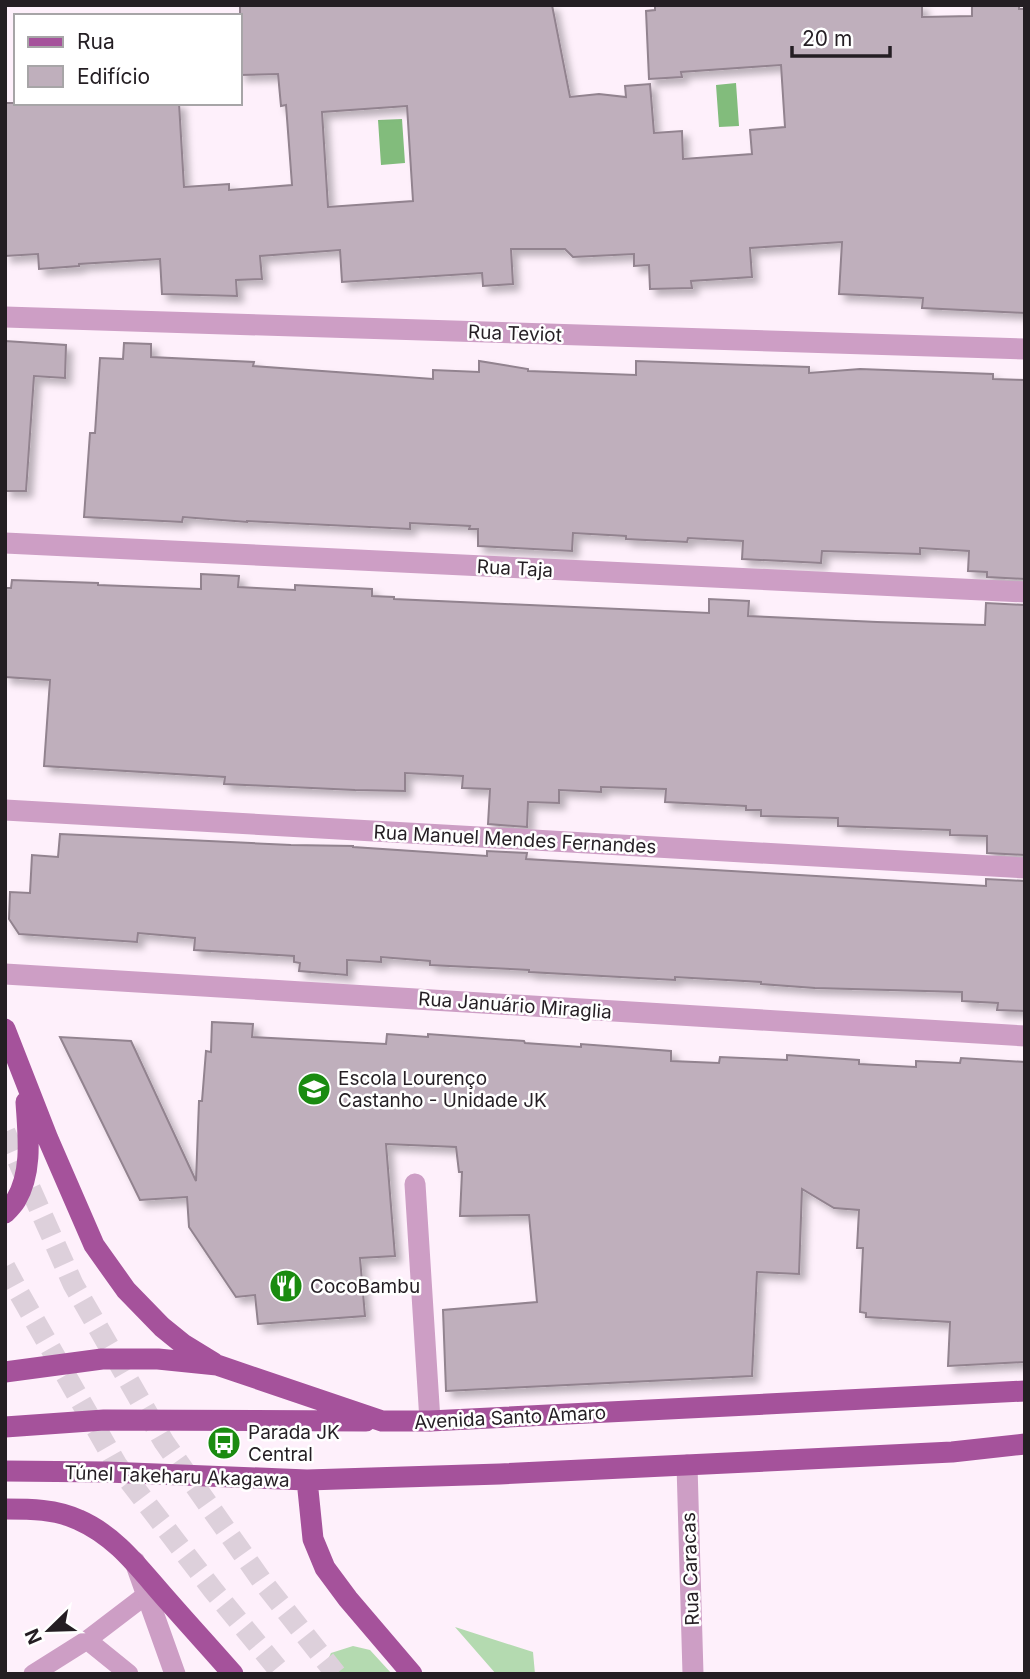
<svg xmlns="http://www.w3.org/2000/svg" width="1030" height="1679" font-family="Inter,sans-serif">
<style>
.green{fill:#b4dab0}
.water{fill:#82bc7c}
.building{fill:#bfafbc;stroke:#92838f;stroke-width:2;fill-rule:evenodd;filter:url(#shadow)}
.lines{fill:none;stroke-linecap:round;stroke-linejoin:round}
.highway-tunnel{stroke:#ddd0db;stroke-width:21;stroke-dasharray:21 10;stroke-linecap:butt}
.lane{stroke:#cd9ec5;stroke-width:19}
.street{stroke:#cd9ec5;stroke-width:21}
.primary{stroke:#a5529b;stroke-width:21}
.labels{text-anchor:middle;stroke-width:5;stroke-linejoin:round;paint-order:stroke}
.street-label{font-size:19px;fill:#241e23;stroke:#fff}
.poi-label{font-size:19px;fill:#241e23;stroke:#fff;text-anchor:start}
</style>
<defs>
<filter id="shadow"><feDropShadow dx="6" dy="6" stdDeviation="3.5" flood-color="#0004"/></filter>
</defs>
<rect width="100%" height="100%" fill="#fef0fb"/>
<path class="green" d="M455,1627L533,1652L535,1674H496Z
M353,1646L370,1650L392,1674H321L331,1653Z"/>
<path class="water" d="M736,83L739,126L719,127L716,85Z
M402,119L405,163L381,165L378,120Z"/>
<path class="building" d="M240,5H552L570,97L599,94L626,97L625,86L650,84L654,133L682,131L683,159L752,154L750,130L785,127L781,65L681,72L682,77L649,79L646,11L655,10V5H922V17L972,16V5H1019V9H1025V313L922,308L923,298L839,294L842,242L750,248L752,277L691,281L692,288L650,289L649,265L634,266V254L573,257L565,249H511L513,284L483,286L482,273L342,282L340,250L260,256L262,279L236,280L237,296L162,294L160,259L79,264V266L39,269L38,254L5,256V103H179L184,187L229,184V190L292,185L286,105L281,106L278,74L240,75ZM407,106L413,201L328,207L322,112Z
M5,341L66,345L65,378L34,376L26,491H5Z
M124,343L151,344V357L254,362L253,366L433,379V370L479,372V361L528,369V371L636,375V361L809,367V373L860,369L993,374V379L1025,380V579L987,577V572L968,571L969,551L920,548V554L822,551L821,563L742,559L743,541L688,538L687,542L626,539V536L573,533L572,551L478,546V529H469L470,526L410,523V529L247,521V522L183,517L182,522L84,517L90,433H95L100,358L123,359Z
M201,574L239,576L238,587L295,590V585L372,589V596L394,597V599L709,613V599L749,601L748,616L877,622L985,625L986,603L1025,605V855L987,853V836L950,835V830L838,826V818L761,816V810H746V806L665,802L666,789L601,787V792L559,790V803L528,802L527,827L488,824L490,789L462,788L463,776L405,773V791L355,790L224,784L225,777L44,766L50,680L5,677V588H11L12,580L98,583V585L201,589Z
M60,834L291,845L353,846V847L487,856V851L527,853L526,859L986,886V879L1025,881V1011L997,1010L998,1003L962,1001V992L815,988L761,984V982L675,977V980L529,972V970L430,965V961L381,957V962L347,960V975L299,971L300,963L294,962V956L194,950L195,938L138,933L137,942L19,934L9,919L10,892L30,893L32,855L58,857Z
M212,1022L253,1024L252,1037L386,1044L387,1034L428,1037V1034L524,1041L525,1043L581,1047V1044L671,1051V1061L719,1063L720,1057L787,1060V1055L859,1060V1064L916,1067V1061L960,1063L961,1058L1025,1062V1362L948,1366L950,1322L866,1317V1313L860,1312L863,1248H857L859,1210L834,1208L802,1189L799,1274L757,1272L752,1376L446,1391L443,1310L537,1302L529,1215L460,1216L462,1172H459L456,1147L386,1144L395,1256L360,1258L365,1316L258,1324L255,1295L236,1297L189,1227L187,1197L140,1200L60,1037L131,1041L196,1181L199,1101H202L206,1051L211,1052Z"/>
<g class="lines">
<path class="highway-tunnel" d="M5,1132L73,1284L164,1442L262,1581L336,1674
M5,1267L19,1293L117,1465L213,1590L282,1674"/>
<path class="lane" d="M87,1640L129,1674
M33,1674L87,1640L146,1595"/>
<path class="street" d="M5,317L1025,349
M5,543L1025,592
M5,810L1025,868
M5,974L1025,1036
M415,1184L430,1421
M687,1465L693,1674
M135,1562L175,1674"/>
<path class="primary" d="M5,1029L48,1139L94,1245L126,1290L162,1327L183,1344L214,1363
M5,1213C9,1209 13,1205 16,1200C33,1171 28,1134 26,1102
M5,1372L102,1359H158L217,1365L382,1421H430L1025,1391
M5,1427L104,1420L366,1421
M5,1471L107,1472L307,1480L500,1474L952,1452L1025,1444
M307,1480L313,1539L325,1568L348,1599L412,1674
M5,1509C30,1509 56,1509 79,1520C118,1537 141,1571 169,1602C190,1626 212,1650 233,1674"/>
</g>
<defs>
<symbol id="school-disc" viewBox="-11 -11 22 22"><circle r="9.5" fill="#1a8b10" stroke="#fff"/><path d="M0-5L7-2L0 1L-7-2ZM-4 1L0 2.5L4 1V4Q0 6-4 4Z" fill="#fff"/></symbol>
<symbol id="restaurant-disc" viewBox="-11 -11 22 22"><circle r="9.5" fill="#1a8b10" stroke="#fff"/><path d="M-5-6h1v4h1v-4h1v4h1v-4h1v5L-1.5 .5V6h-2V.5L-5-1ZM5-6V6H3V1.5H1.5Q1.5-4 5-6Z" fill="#fff"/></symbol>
<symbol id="bus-disc" viewBox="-11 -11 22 22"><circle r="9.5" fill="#1a8b10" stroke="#fff"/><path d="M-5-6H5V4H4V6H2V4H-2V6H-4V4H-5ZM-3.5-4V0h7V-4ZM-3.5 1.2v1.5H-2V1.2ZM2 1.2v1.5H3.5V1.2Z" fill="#fff"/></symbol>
</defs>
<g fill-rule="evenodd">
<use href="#school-disc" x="295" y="1070" width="38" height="38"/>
<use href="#restaurant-disc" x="267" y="1267" width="38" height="38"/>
<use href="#bus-disc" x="205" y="1424" width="38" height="38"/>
</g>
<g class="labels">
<g class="street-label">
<text transform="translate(515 333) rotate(2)" y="7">Rua Teviot</text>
<text transform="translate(515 568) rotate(3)" y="7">Rua Taja</text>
<text transform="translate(515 839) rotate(3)" y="7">Rua Manuel Mendes Fernandes</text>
<text transform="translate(515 1005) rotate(4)" y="7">Rua Januário Miraglia</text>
<text transform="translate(510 1417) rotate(-3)" y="7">Avenida Santo Amaro</text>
<text transform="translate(177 1476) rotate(2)" y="7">Túnel Takeharu Akagawa</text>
<text transform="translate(690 1569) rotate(-92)" y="7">Rua Caracas</text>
</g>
<g class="poi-label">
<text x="338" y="1085">Escola Lourenço<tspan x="338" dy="22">Castanho - Unidade JK</tspan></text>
<text x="310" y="1293">CocoBambu</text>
<text x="248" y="1439">Parada JK<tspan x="248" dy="22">Central</tspan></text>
</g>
</g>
<rect width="1030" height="1679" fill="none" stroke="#241e23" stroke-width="14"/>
<rect x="14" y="14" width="228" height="91" fill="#ffffff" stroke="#a7a5a7" stroke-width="2"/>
<rect x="28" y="37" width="35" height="10" fill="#a5529b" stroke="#a7a5a7" stroke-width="2"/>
<text x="77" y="49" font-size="21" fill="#241e23">Rua</text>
<rect x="28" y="66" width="35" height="21" fill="#bfafbc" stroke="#a7a5a7" stroke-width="2"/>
<text x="77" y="84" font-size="21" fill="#241e23">Edifício</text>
<g transform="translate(49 1630) rotate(247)" stroke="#ffffff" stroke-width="5" paint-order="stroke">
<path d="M0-5L12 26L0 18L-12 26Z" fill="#241e23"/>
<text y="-10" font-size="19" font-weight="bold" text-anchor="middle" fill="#241e23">N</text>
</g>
<path d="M792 46v10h98v-10" fill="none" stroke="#241e23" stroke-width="3.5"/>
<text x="802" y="46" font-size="21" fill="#241e23" stroke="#ffffff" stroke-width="5" paint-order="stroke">20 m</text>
</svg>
